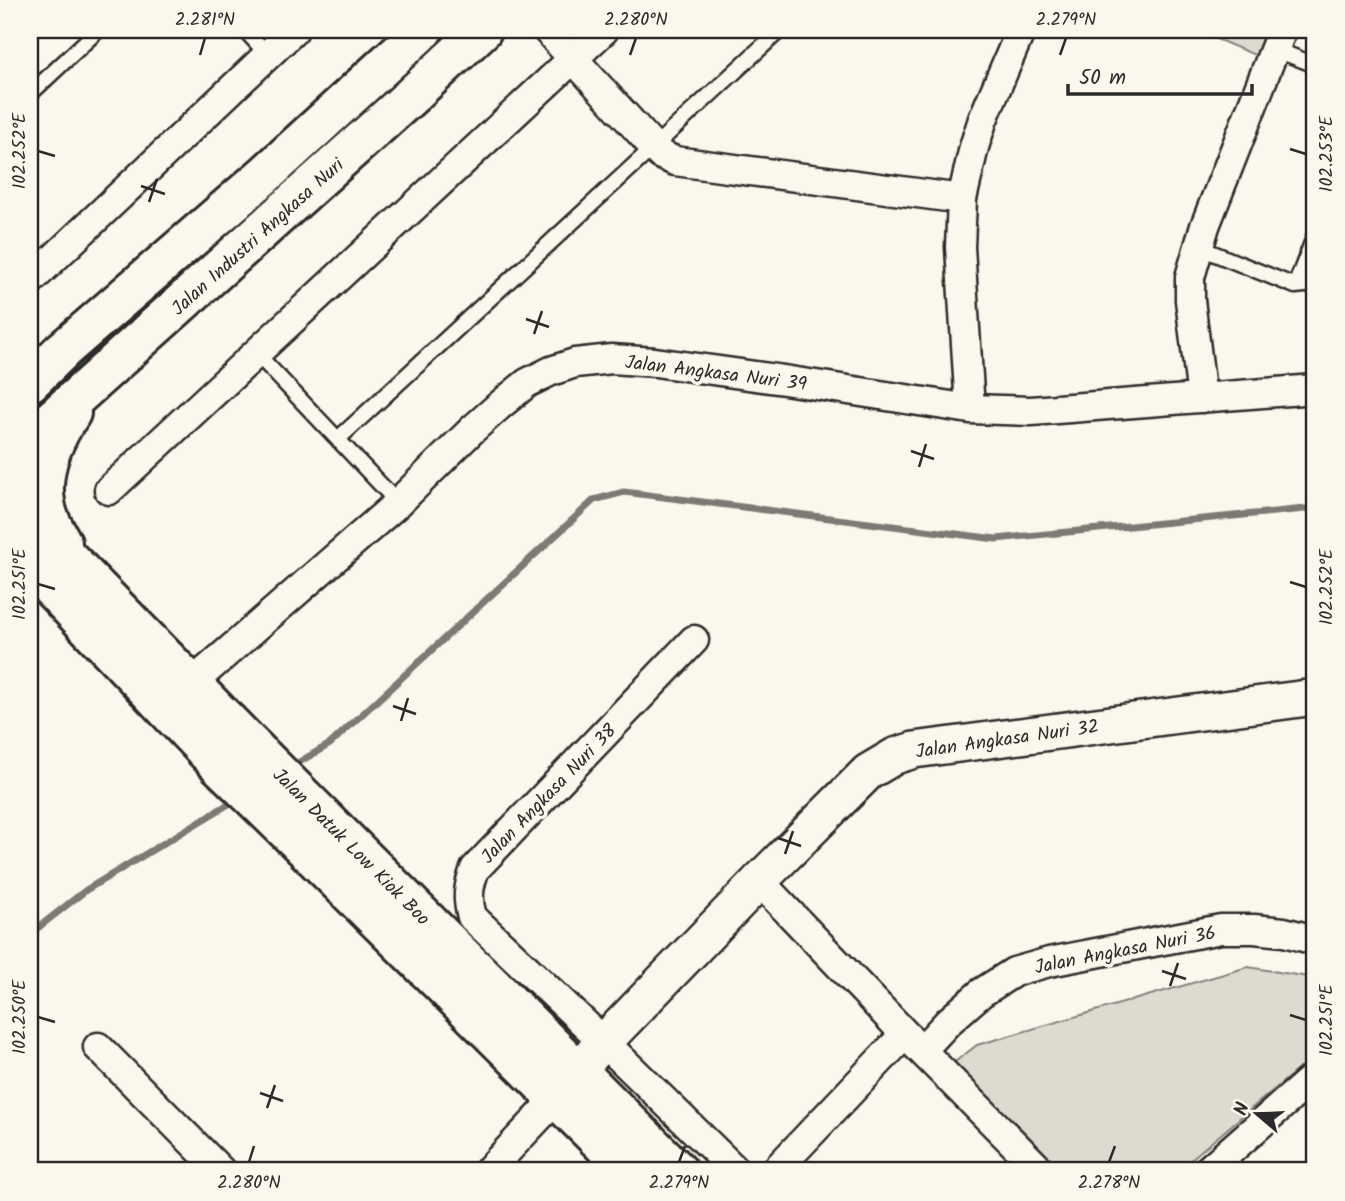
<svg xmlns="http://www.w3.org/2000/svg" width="1345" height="1201" font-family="Kalam,sans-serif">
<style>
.green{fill:#dddad0;stroke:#84827e;stroke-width:2}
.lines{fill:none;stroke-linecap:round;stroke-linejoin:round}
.stream{stroke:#7b7a75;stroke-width:7}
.service-casing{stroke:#2b2b2b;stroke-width:19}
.minor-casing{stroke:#2b2b2b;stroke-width:33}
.tertiary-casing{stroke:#2b2b2b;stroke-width:40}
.secondary-casing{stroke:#2b2b2b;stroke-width:44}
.service{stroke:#fbf7ec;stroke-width:14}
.minor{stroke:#fbf7ec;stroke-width:28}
.tertiary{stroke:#fbf7ec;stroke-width:35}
.secondary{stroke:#fbf7ec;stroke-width:38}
.ticks{fill:none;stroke:#2b2b2b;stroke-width:2.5}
.labels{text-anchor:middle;stroke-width:7;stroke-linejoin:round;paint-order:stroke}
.street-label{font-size:19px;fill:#2b2b2b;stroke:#fbf7ec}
.neatline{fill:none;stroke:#2b2b2b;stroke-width:2.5}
.ticks-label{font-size:18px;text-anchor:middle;fill:#2b2b2b}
</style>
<rect width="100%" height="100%" fill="#fbf7ec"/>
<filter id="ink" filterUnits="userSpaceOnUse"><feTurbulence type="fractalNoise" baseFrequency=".0143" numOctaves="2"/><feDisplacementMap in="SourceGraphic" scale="14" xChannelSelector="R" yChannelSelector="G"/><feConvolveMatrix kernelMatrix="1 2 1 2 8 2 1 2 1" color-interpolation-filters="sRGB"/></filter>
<g filter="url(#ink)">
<path class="green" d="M1195,30H1267L1257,56Z
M1248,967L1314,978L1315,979V1055L1177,1171H1060L943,1071L977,1045Z"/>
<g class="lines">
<path class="stream" d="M289,768L330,744L594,500L624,492L996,539L1315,508
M30,934L86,890L237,799"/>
<defs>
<path id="service" d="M245,30L267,54
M1274,49L1315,65
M30,94L98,30
M1198,247L1295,286L1315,284
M1295,286L1315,235
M257,354L398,503
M338,439L780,30"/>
<path id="minor" d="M547,30L661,155L675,161L962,199
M30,281L294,30
M1202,398L1190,300V277L1205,226L1282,30
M970,409L960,247L962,199L974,147L983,119L1021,30
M109,490L604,30
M694,640L475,869C468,887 467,899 472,917L604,1042L736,1171
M191,684L398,503L473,429L500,405L527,383L551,371L575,363L612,359L655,362L784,380L970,409L1031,411L1315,389
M759,881L905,1034L1041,1171
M98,1047L221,1171
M922,1050L948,1022L981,993L1014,972L1049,962L1221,929H1254L1284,932L1315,940
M488,1171L556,1099
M775,1171L905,1034
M1207,1171L1315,1076"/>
<path id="tertiary" d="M576,1071L759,881L868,772L895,756L914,750L1315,697"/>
<path id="secondary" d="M30,382L63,350L268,172L423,30
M30,439L409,98L482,30
M30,516L70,560L246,740L678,1171
M62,543C58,535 52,526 49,518C36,481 50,444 71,413
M30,566L221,767L296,840L630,1171"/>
</defs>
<use href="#service" class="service-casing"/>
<use href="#minor" class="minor-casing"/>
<use href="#tertiary" class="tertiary-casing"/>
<use href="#secondary" class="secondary-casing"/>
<use href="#service" class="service"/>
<use href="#minor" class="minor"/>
<use href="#tertiary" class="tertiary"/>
<use href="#secondary" class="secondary"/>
</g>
</g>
<path class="ticks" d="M200,55L205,38M630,55L636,38M1060,55L1066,38M1290,149L1306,154M38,151L55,156M141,186L165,194M149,202L157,179M526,319L549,327M534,334L542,311M911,451L934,459M919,467L926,444M1290,582L1306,587M38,584L55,589M393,706L416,714M401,721L408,698M778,838L801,846M785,854L793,831M1162,971L1186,979M1170,986L1178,963M1290,1015L1306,1020M38,1017L55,1022M260,1093L283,1101M267,1108L275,1085M249,1162L254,1146M679,1162L685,1146M1109,1162L1115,1146"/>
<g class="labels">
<g class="street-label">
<text transform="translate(257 236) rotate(-42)" y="7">Jalan Industri Angkasa Nuri</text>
<text transform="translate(716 372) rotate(7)" y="7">Jalan Angkasa Nuri 39</text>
<text transform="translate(1007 738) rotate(-8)" y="7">Jalan Angkasa Nuri 32</text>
<text transform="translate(548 793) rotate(-46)" y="7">Jalan Angkasa Nuri 38</text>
<text transform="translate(352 846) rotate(45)" y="7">Jalan Datuk Low Kiok Boo</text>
<text transform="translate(1125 949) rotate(-11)" y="7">Jalan Angkasa Nuri 36</text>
</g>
</g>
<rect width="1345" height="1201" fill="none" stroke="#fbf7ec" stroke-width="77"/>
<g transform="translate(1257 1114) rotate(289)" stroke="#fbf7ec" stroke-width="5" paint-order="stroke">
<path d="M0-5L12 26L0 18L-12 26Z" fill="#2b2b2b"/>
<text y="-10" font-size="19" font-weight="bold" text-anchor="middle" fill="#2b2b2b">N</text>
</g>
<path d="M1068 84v10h184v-10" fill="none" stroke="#2b2b2b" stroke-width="3.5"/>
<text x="1079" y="84" font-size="21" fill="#2b2b2b" stroke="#fbf7ec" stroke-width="5" paint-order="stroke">50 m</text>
<rect x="38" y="38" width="1268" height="1124" class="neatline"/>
<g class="ticks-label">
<text x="205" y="25">2.281°N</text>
<text x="636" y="25">2.280°N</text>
<text x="1066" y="25">2.279°N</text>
<text transform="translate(19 151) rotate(-90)" y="6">102.252°E</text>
<text transform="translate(1326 154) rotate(-90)" y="6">102.253°E</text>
<text transform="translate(19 584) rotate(-90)" y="6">102.251°E</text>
<text transform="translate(1326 587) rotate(-90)" y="6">102.252°E</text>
<text transform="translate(19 1017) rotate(-90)" y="6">102.250°E</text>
<text transform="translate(1326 1020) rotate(-90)" y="6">102.251°E</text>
<text x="249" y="1188">2.280°N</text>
<text x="679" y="1188">2.279°N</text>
<text x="1109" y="1188">2.278°N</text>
</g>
</svg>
